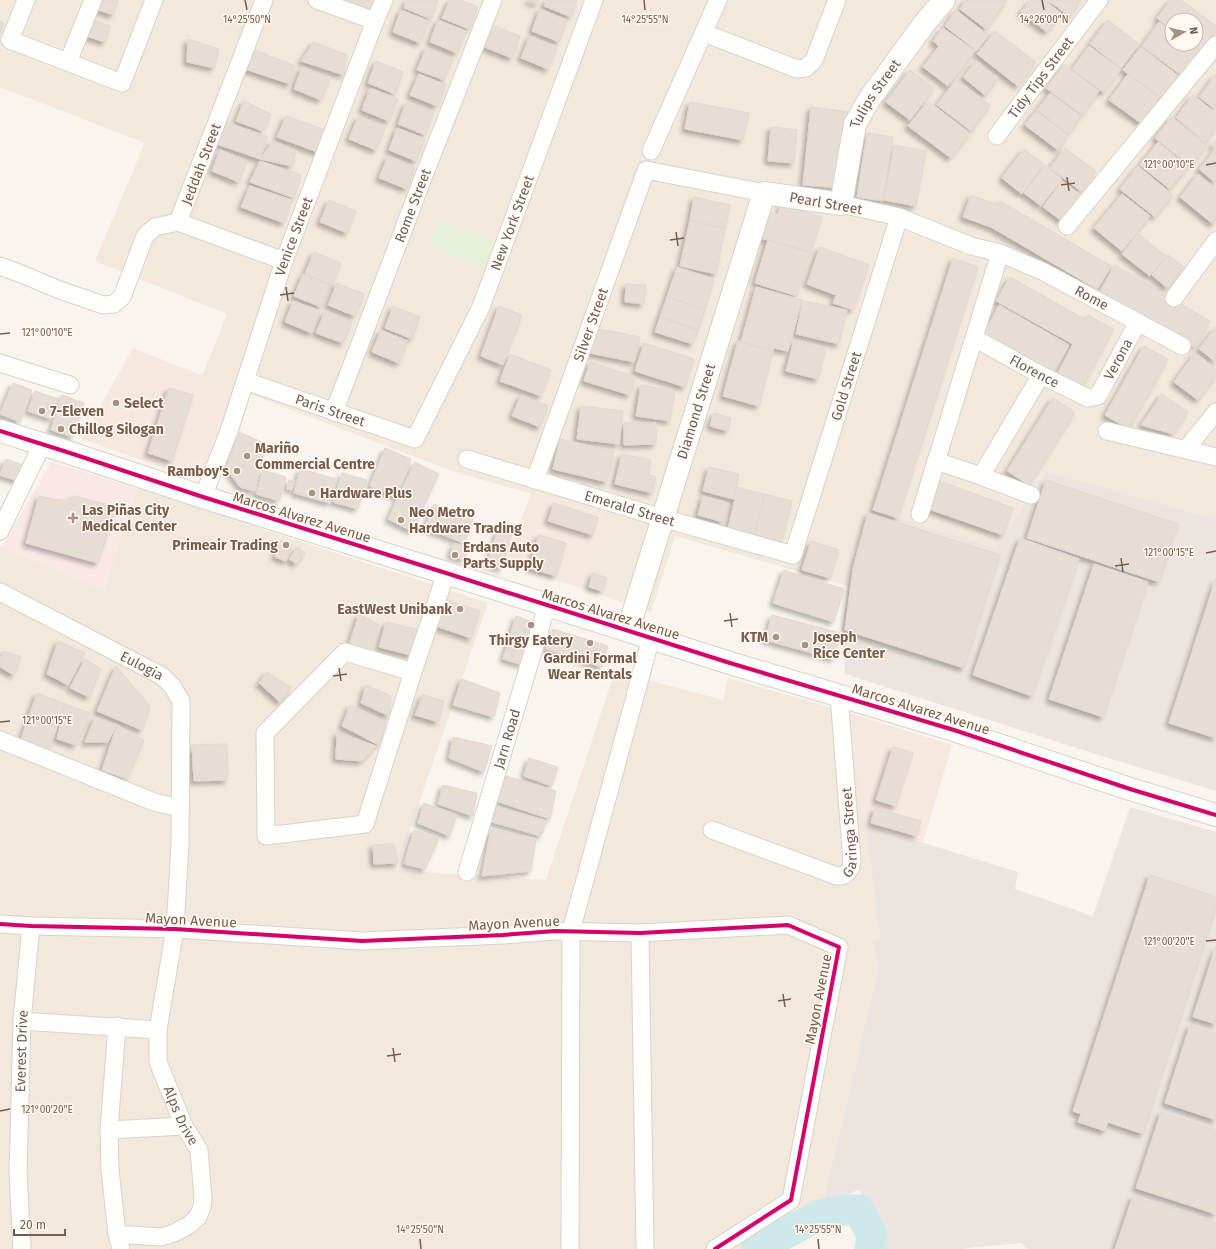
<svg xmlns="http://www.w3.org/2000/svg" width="1216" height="1249" font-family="'Fira Sans',sans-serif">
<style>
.residential{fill:#f2e8dc;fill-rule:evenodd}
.commercial{fill:#f6e7df}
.industrial{fill:#ece5df}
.medical{fill:#fae8e7}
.green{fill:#e6f0d9}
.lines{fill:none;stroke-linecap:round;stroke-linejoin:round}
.river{stroke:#cfe8ea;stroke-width:31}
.building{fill:#e6ddd5;stroke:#e2d8d0;filter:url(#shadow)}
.street-casing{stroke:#d9d2cc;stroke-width:19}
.secondary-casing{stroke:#d9d1ca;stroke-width:24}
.street{stroke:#fefefc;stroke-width:17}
.secondary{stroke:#fefefc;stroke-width:22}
.cycleway-casing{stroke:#fff9f1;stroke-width:6}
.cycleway{stroke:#d6006c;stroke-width:4}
.ticks{fill:none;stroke:#7a5c4c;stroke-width:1.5}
.poi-dot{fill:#a69285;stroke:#fff9f1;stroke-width:1.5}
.labels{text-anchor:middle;stroke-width:3;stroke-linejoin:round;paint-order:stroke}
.street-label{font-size:14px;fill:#7a5c4c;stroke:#fff9f1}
.poi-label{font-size:14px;font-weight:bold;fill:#7a5c4c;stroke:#fff9f1;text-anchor:start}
.ticks-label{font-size:10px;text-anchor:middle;fill:#7a5c4c;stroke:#fff9f1;stroke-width:3;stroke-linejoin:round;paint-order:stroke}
</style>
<defs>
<filter id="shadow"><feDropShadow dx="-3.5" dy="3.5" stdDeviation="2" flood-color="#0004"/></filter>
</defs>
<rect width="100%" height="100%" fill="#f9f5ee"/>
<path class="residential" d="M0,0H1216V519L1046,471L996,548L869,509L848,586L675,536L651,612L581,588L603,514L455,472L202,376L227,314L95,261L145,143L0,87ZM1172,20H1196V44H1172Z
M137,488L488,603L396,870L546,880L615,671L723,700L728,678L853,714L866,825L880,939L872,943L879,967L823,1204L746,1243L739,1249H0V546L23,555L104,590Z"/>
<path class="commercial" d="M133,348L236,389L201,476L190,477L82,439Z
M531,493L603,514L581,588L505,564Z
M853,714L952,745L923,842L866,825Z"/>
<path class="industrial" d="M1046,471L1216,519V791L1108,758L845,674L842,628L848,586L869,509L996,548Z
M1130,807L1216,832V1249H1027L1021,1243L968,1248L965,1249H884L876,1210L858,1190L823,1204L879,967L872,942L880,939L866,825L1018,872L1015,889L1093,916Z"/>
<path class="medical" d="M51,462L137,488L104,590L23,555L2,547Z"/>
<path class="green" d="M438,220L494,240L485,267L429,247Z"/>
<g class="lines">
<path class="river" d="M756,1249L820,1215L843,1210H859L872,1235L870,1249"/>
</g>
<path class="building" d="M97,0H118L113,15L93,8Z
M347,0H377L373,11L346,2Z
M407,0H438L431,19L404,8Z
M450,0H460L478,7L469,29L442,18Z
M527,0H539L537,4Z
M546,0H577L571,17L544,6Z
M966,0H1007L986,29L960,9Z
M1031,0H1044L1061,13L1047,32L1021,12Z
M1048,0H1081L1069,16Z
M1171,0H1181L1216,26V29L1200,51L1191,44H1196V20H1172V30L1157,18Z
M540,9L567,20L559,42L532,31Z
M401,10L429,21L420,43L393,32Z
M956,10L988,35L977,51L945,26Z
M92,19L110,26L105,42L83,35Z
M438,20L466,31L457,53L430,42Z
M1108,20L1139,44L1121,68L1090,44Z
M0,21L4,23L0,33Z
M1159,22L1172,31V44H1189L1199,51L1181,75L1142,46Z
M493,25L520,36L512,58L484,47Z
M943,28L975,51L948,86L923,67L939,46L933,41Z
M995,31L1036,62L1018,86L977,54Z
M530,36L557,47L548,69L521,58Z
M188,39L219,49L214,68L187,62Z
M314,42L347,55L344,75L301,61Z
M1089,46L1121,69L1104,93L1072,69Z
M1141,47L1180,77L1163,99L1123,70Z
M426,48L453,59L444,80L417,70Z
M255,50L295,66L290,84L245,69Z
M376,61L403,72L395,94L368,83Z
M976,61L998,78L985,95L963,77Z
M1064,64L1099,91L1082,115L1046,88Z
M302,67L330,78L321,100L294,89Z
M910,70L934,88L910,120L886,102Z
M419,74L446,85L437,106L410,95Z
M1128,74L1160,98L1141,123L1109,100Z
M1216,74V110L1199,97Z
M956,79L990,105L971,131L937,105Z
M370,88L398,99L389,121L362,110Z
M1050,93L1081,116L1068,134L1037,110Z
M1193,95L1216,113V128L1205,142L1176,118Z
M244,101L271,114L263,131L236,121Z
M928,101L970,133L951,158L908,126Z
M690,102L749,113L743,140L685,129Z
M406,103L434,113L425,135L398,124Z
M811,107L850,112L842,188L803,185Z
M1036,111L1068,135L1058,150L1025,125Z
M286,116L328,131L320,153L277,137Z
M358,117L385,128L376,150L349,139Z
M1172,117L1207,145L1190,166L1155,138Z
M226,122L268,137L260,159L217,144Z
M771,127L797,130L794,163L768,161Z
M397,128L425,139L416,161L389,150Z
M867,133L893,137L883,201L857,197Z
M1216,140V149L1212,146Z
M273,141L296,151L292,166L260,159Z
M1158,142L1188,167L1170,189L1140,165Z
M894,145L926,151L916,206L884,200Z
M1065,148L1096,171L1081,191L1050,168Z
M1024,149L1044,164L1022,194L1002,178Z
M220,150L247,161L239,182L212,171Z
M1215,150L1216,151V183L1199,169Z
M388,156L415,167L407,189L379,178Z
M260,161L301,175L294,198L250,182Z
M1045,165L1062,179L1041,206L1024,193Z
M1138,166L1173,195L1155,217L1120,189Z
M1198,174L1216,189V220L1213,224L1180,197Z
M1062,181L1081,195L1062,221L1043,207Z
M250,186L292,200L284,223L241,207Z
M1122,194L1150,216L1122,251L1094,228Z
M971,195L998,205L1000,201L1111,266L1097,289L991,227L963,217Z
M694,197L730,205L725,228L690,220Z
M329,200L356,211L347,233L320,222Z
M781,205L822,217L811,252L760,238L768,211L778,214Z
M690,220L725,228L716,274L680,266Z
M1138,233L1166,256L1150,276L1122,254Z
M768,240L810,252L797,296L755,283Z
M820,247L869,265L853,310L833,303L836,295L807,284Z
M314,252L341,263L332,285L305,274Z
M1168,255L1184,267L1167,288L1152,275Z
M953,258L978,267L898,518L873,510Z
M1115,265L1210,321L1194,347L1100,291Z
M677,267L714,279L705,309L667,297Z
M303,274L330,285L321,307L294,296Z
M1010,277L1086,320L1088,315L1113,329L1081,390L1056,377L1073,344L996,301Z
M337,283L364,294L355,316L328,305Z
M626,284L646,285L644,304L625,302Z
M756,287L802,300L788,351L774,348L773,351L741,342Z
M667,297L705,309L698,330L660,317Z
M293,301L320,311L312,333L285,322Z
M803,301L847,310L839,344L796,334Z
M999,305L1069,345L1053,373L984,334Z
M393,306L420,317L412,339L385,328Z
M499,306L522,315L503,365L481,356Z
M325,311L352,322L343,343L316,333Z
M660,317L698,330L693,344L655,332Z
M1216,327V362L1199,349Z
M595,328L640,337L634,362L590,353Z
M381,330L408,341L399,363L372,352Z
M794,340L826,348L818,379L786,371Z
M738,341L773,351L759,406L723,396Z
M644,343L694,359L685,387L635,371Z
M1144,346L1168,359L1129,429L1105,415Z
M1195,353L1216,369V376L1198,400L1174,382Z
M510,354L551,370L541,396L500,381Z
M590,362L636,377L630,395L584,381Z
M13,383L32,390L20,422L0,414Z
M641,385L675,391L670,421L636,416Z
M169,388L193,395L172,461L148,453Z
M35,391L58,399L51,419L28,411Z
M1162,394L1188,412L1173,434L1141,425Z
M62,395L84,403L73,437L51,430Z
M521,395L548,406L540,427L512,416Z
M1053,398L1075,412L1029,485L1007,471Z
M581,406L623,411L619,444L577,439Z
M714,413L731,418L728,431L710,426Z
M624,423H656V444L624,445Z
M239,432L266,444L255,491L240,487L226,468Z
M560,439L614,452L607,482L553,469Z
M385,448L411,459L397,497L370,486Z
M622,454L651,460L648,475L656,477L652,493L615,484Z
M6,459L26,466L20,482L0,475Z
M415,462L439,474L412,531L388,519Z
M709,467L739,474L733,499L703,491Z
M300,469L337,479L330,503L294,493Z
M263,470L286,477L279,501L256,494Z
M342,473L367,480L358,509L333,502Z
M289,480L295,481L292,490L287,489Z
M1046,480L1178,524L1159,582L1027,538Z
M940,481L1013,508L1003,535L929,509Z
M736,487L764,494L754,537L727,533L735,499H733Z
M764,494L792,501L781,544L754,537Z
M39,496L63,501L76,496L117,507L98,563L26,543Z
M703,496L728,503L723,522L698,515Z
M554,503L598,517L593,535L548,521Z
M434,504L473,519L464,543L425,528Z
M868,513L1000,555L964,668L845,630L853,569Z
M498,529L512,534L502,569L487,564Z
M539,535L566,543L556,576L529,568Z
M1020,538L1079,559L1032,696L973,675Z
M281,541L292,545L286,561L275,557Z
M811,541L839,550L830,578L802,570Z
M454,543L468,548L464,560L450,555Z
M298,547L305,553L296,564L289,559Z
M1094,564L1148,582L1103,717L1049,699Z
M784,570L844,589L834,622L773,603Z
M593,573L607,578L602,591L589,587Z
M1216,578V738L1169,723Z
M444,599L480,611L471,638L435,626Z
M359,614L378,624L371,653L349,645Z
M772,615L841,633L834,659L765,640Z
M516,616L536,623L523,665L503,659Z
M386,622L419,630L411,655L379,647Z
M553,629L608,646L602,667L546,649Z
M58,641L85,653L68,685L47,674Z
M3,651L21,657L14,675L0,667V660Z
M85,659L101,669L89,697L70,688Z
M116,666L150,706L142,730L97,711Z
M267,672L292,688L280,702L259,683Z
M462,679L500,693L494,717L453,705Z
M366,685L391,696L389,716L361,703Z
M37,693L65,704L49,750L21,739Z
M423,695L444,701L438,722L415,715Z
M65,704L90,713L76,745L57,739Z
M350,705L386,723L379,745L342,726Z
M95,717L117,725L108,742H85Z
M117,725L144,740L127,779L102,770Z
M337,732L376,746L362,761L336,759Z
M453,737L492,746L484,772L449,758Z
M227,744L228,780L194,781L192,745Z
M893,747L913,753L896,806L876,800Z
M529,758L558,767L552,786L524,776Z
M506,776L556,791L550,819L496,801Z
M443,785L477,793L473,816L438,804Z
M424,803L457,815L450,836L418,823Z
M498,807L547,821L541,836L492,822Z
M875,808L921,821L917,836L871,823Z
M491,829L536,839L531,871L482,876Z
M414,830L439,839L425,869L404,864Z
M394,844L398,863L374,864L373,845Z
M1150,875L1216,897V908L1143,1134L1108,1122L1105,1131L1078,1122L1081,1114L1073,1111Z
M1216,946V1024L1193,1017Z
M1190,1025L1216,1034V1120L1165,1103Z
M1161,1112L1216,1130V1214L1136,1188Z
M1133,1196L1216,1223V1249H1115Z"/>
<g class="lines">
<defs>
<g id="street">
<path d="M26,0L10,40L122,83L154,0"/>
<path d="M264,0L178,222L284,261"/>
<path d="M317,0L375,21"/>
<path d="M704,33L797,69L806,68L814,60L837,0"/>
<path d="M68,62L93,0"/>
<path id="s1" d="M997,136L1007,122L1099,0"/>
<path d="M651,151L718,0"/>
<path id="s2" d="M841,204L899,217L971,246L1000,253L1044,272L1182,346"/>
<path d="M1067,226L1216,45"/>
<path d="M0,266L24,275L57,289L103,305L114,304L122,297L145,236L155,227L178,222"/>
<path d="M1174,298L1216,241"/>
<path id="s3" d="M974,338L1041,375L1088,398L1098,396L1138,322"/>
<path d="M0,363L70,385"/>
<path id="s4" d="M245,381L415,439L481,307L594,0"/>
<path id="s5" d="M334,412L423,178L493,0"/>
<path d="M1107,431L1216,457"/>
<path d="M1186,449L1216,412"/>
<path id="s6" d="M467,459L662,518L793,555L899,217"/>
<path d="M936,461L981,476L1031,495"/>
<path d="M981,476L1041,375"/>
<path id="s7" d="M535,480L646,170L764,193"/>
<path id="s8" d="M203,497L229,431L284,261L375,21L384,0"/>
<path d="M920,514L1000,253"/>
<path d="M0,531L42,445"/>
<path id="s9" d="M0,592L162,676L172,686L181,701L180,845L175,929L158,1030V1062L184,1126L199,1150L203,1198L202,1207L198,1217L189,1225L174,1233L161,1237L117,1234"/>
<path d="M413,672L345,652L265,733L266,836L365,824L413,672L446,573"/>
<path d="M0,740L154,802L180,808"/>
<path id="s10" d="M712,830L837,876C847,877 850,871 852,862L839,695"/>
<path id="s11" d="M467,872L547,605"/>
<path d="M0,924L31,926L175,929L362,941L503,935L555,931L640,933L788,925L839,947L791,1200L715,1249"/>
<path d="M640,933L645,1249"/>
<path d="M22,1021L158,1030"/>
<path d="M117,1026L109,1130L110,1170L117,1234L121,1249"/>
<path d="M109,1130L184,1126"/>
<path id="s12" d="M22,1249L18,1173L22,1021L31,926"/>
<path d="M570,1249L571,931L651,638"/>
</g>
<g id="secondary">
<path d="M0,431L67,452L203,497L446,573L730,663L954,730L1130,789L1216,815"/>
<path id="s13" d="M628,630L764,193L841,204L855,124L870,98L924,24L944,0"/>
</g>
</defs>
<use href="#street" class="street-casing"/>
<use href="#secondary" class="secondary-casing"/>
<use href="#street" class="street"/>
<use href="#secondary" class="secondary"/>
<defs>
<path id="cycleway" d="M0,431L67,452L203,497L446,573L730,663L954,730L1130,789L1216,815
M0,924L31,926L175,929L362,941L503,935L555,931L640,933L788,925L839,947L791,1200L715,1249"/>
</defs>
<use href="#cycleway" class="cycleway-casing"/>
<use href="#cycleway" class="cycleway"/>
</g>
<path class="ticks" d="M245,0L247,10M644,0L645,10M1042,0L1044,10M1206,165L1216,163M1067,177L1069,191M1061,185L1075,183M676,232L678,246M670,240L684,238M286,287L288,301M280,295L294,293M0,334L10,333M1206,553L1216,551M1121,558L1123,572M1115,566L1129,564M730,613L732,627M724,621L738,619M339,668L341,681M333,676L347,674M0,722L10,721M1206,941L1216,940M783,994L785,1007M778,1001L791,999M393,1048L395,1062M387,1056L401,1054M0,1111L10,1109M420,1239L421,1249M818,1239L819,1249"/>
<g class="poi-dot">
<circle cx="116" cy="403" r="4"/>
<circle cx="42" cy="411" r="4"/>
<circle cx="61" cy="429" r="4"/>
<circle cx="247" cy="456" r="4"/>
<circle cx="237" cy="471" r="4"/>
<circle cx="312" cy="493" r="4"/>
<path d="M71 512h4v4h4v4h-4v4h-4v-4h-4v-4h4z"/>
<circle cx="401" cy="520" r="4"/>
<circle cx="286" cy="545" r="4"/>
<circle cx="455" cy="555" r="4"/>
<circle cx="460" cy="609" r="4"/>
<circle cx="531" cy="625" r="4"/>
<circle cx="776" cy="637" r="4"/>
<circle cx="590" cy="643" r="4"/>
<circle cx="805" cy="645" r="4"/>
</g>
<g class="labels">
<g class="street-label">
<text dy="5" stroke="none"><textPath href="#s1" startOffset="73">Tidy Tips Street</textPath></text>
<text dy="5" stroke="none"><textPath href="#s13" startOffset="653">Tulips Street</textPath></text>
<text transform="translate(201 164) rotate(-69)" y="5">Jeddah Street</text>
<text transform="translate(826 203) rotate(10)" y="5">Pearl Street</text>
<text dy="5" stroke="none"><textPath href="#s5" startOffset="221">Rome Street</textPath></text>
<text dy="5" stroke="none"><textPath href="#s4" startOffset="417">New York Street</textPath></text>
<text dy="5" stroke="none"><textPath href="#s8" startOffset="276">Venice Street</textPath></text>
<text dy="5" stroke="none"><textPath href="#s2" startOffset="269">Rome</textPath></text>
<text dy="5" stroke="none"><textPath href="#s7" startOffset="165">Silver Street</textPath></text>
<text dy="5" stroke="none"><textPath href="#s3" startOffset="181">Verona</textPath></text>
<text dy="5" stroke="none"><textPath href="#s3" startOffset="69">Florence</textPath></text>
<text dy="5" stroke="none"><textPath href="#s6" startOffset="517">Gold Street</textPath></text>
<text dy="5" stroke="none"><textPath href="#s4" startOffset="90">Paris Street</textPath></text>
<text dy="5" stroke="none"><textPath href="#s13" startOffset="229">Diamond Street</textPath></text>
<text dy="5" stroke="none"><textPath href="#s6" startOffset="170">Emerald Street</textPath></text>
<text transform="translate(302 517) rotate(17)" y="5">Marcos Alvarez Avenue</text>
<text transform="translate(611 614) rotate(17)" y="5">Marcos Alvarez Avenue</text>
<text dy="5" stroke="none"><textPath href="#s9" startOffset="160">Eulogia</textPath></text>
<text transform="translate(921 709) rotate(17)" y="5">Marcos Alvarez Avenue</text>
<text dy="5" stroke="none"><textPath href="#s11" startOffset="139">Jarn Road</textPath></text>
<text dy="5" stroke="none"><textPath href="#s10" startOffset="186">Garinga Street</textPath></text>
<text transform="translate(191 920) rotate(3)" y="5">Mayon Avenue</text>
<text transform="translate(514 923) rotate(-3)" y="5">Mayon Avenue</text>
<text transform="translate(818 999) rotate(-79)" y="5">Mayon Avenue</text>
<text dy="5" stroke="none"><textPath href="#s12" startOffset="198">Everest Drive</textPath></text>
<text dy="5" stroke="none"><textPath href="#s9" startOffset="635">Alps Drive</textPath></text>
</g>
<g class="poi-label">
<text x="124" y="408">Select</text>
<text x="50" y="416">7-Eleven</text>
<text x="69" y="434">Chillog Silogan</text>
<text x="255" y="453">Mariño<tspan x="255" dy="16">Commercial Centre</tspan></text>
<text x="229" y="476" text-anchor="end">Ramboy's</text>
<text x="320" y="498">Hardware Plus</text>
<text x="82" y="515">Las Piñas City<tspan x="82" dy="16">Medical Center</tspan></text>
<text x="409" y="517">Neo Metro<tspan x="409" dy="16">Hardware Trading</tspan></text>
<text x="278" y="550" text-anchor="end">Primeair Trading</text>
<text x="463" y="552">Erdans Auto<tspan x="463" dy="16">Parts Supply</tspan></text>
<text x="452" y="614" text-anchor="end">EastWest Unibank</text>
<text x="768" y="642" text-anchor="end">KTM</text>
<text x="813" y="642">Joseph<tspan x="813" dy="16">Rice Center</tspan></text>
<text x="531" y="645" text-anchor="middle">Thirgy Eatery</text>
<text x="590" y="663" text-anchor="middle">Gardini Formal<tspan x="590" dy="16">Wear Rentals</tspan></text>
</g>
</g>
<g class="ticks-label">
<text x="247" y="23">14°25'50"N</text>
<text x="645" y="23">14°25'55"N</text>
<text x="1044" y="23">14°26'00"N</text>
<text x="1169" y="168">121°00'10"E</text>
<text x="47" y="336">121°00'10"E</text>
<text x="1169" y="556">121°00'15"E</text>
<text x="47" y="724">121°00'15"E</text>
<text x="1169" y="945">121°00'20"E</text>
<text x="47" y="1113">121°00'20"E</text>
<text x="420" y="1233">14°25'50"N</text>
<text x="818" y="1233">14°25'55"N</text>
</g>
<g transform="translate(1184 32) rotate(82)"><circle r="19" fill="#fff9f1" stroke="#cabaaf"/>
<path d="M0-3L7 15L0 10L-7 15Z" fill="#a69285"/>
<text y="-6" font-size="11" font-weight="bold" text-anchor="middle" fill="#7a5c4c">N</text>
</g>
<path d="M14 1229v6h51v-6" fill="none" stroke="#7a5c4c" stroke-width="2"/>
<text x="20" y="1229" font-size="12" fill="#7a5c4c" stroke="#fff9f1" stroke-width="3" paint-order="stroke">20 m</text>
</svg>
